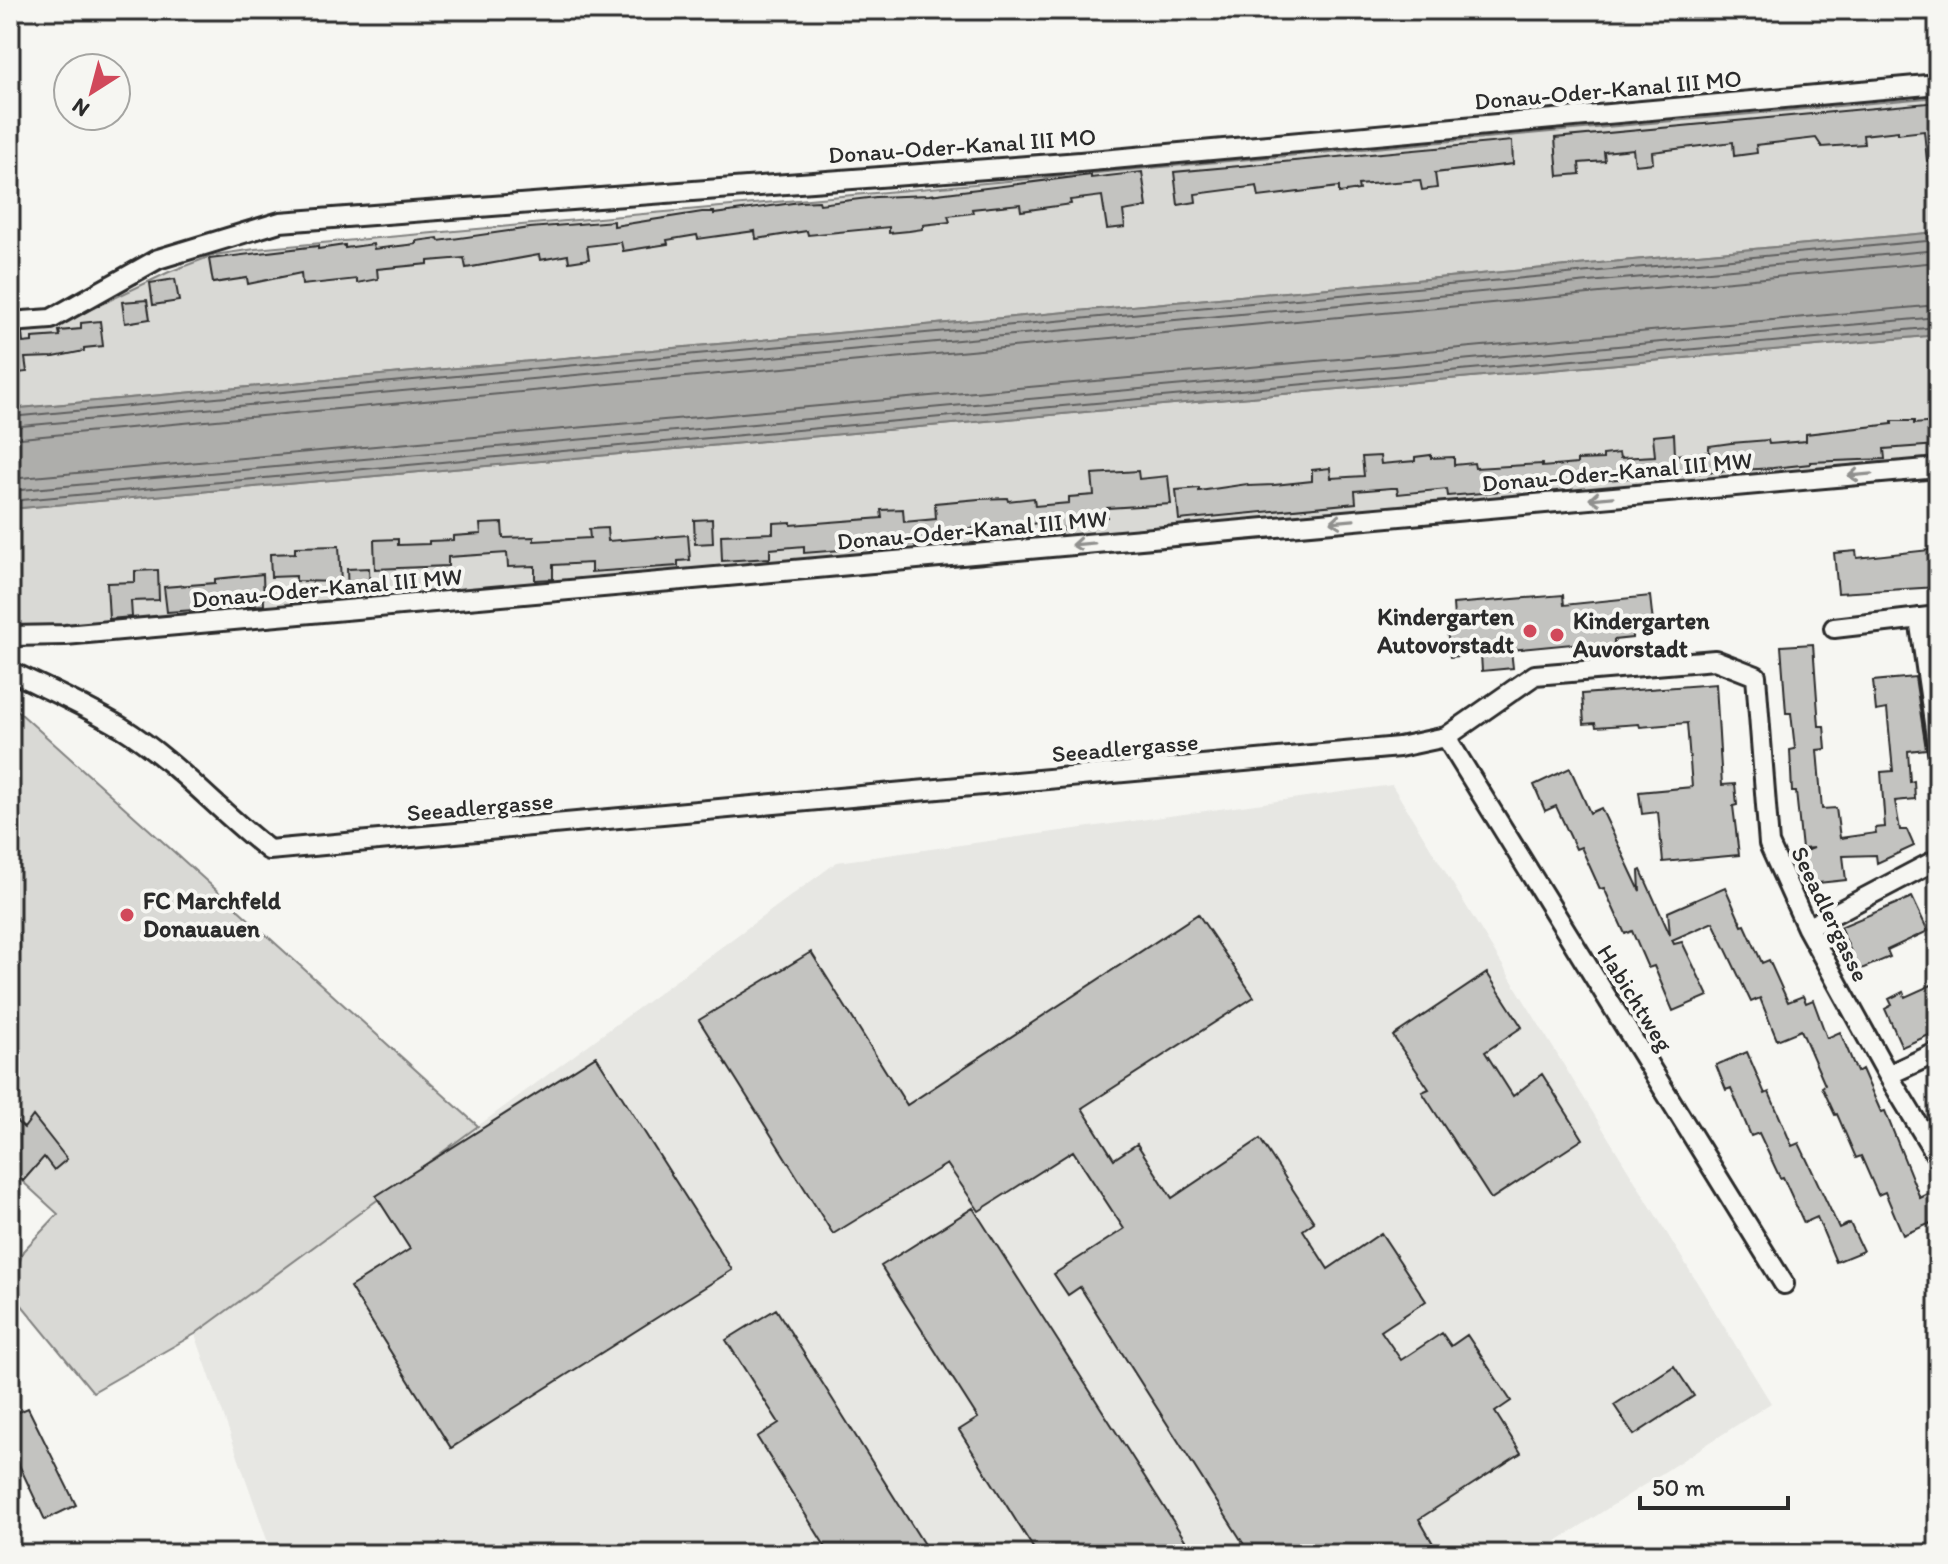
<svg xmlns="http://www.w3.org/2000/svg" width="1948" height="1564" font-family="Itim,sans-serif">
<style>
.built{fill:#e7e7e3}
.green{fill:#d9d9d5;stroke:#828280;stroke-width:2}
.water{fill:#aeaeab;stroke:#7a7a78;stroke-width:2}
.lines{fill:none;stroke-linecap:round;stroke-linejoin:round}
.shore{stroke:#5f5f5e;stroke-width:2}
.building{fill:#c3c3c0;stroke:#2b2b2b;stroke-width:2}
.minor-casing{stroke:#2b2b2b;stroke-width:24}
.minor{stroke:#f6f6f2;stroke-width:18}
.oneway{stroke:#90908e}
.poi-dot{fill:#d1495b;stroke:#f6f6f2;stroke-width:3}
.labels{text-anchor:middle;stroke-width:8;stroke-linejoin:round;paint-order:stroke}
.street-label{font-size:24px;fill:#2b2b2b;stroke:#f6f6f2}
.poi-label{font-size:24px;font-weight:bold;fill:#2b2b2b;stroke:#f6f6f2;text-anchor:start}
</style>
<rect width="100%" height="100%" fill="#f6f6f2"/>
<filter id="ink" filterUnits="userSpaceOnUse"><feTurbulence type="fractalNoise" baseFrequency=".0125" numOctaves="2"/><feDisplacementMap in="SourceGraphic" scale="16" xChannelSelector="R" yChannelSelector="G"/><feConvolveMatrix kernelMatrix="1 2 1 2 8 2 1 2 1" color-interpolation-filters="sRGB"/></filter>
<g filter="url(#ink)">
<path class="built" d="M1392,785L1771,1403L1537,1554H272L195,1334L837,862Z"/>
<path class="green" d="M1938,97V232L10,409V330L62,323L169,272L214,255L255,249Z
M1938,335V460L68,627L10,626V509Z
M10,704L478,1126L195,1334L93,1392L11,1292L23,1251L58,1214L10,1170Z"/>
<path class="water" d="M1938,232V335L10,509V409Z"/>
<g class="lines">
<path class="shore" d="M10,417L1938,240
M10,427L1938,250
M10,439L1938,262
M10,479L1938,305
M10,491L1938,317
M10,501L1938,327"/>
</g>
<path class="building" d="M1938,102V160L1927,161L1924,131L1898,134V131L1863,135L1864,144L1822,147L1816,138L1756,145L1757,153L1734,156L1733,142L1676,149L1652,152L1653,163L1635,165L1633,149L1604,152L1605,161L1579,163L1580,174L1558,176L1555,138Z
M1512,141L1513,164L1435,173L1437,188L1422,190L1420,180L1358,185L1359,190L1339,193V187L1259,197L1257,186L1195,194L1196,202L1178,205L1174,172Z
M1142,172L1147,207L1123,211L1125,227L1107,229L1102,196L1070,200L1071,204L1021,211L1020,204L972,209L973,213L948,216L950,222L923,225V229L909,231L889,233V227L808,235L807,231L756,239L755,231L698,239L697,235L667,240L668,244L623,251L621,242L587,246L589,259L569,262L568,255L540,260L539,255L466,268L464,258L428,261V264L377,269L378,279L357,283V279L302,285L301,273L248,284L247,278L213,283L209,259L318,246V249L345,245V248L373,244L374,249L416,244V241L438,238L439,241L530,228L614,221V226L702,212H714V214L800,202L819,201L820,204L876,197L929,195L1091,175V178Z
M175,279L179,301L153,305L150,283Z
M147,300L150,319L125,323L122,302Z
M100,321L103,346L84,348V351L54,357L25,358L27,372L10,374V334L22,333L23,343L32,342V338L60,336L59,331L81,329V323Z
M1892,421H1914V424L1937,422L1938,445L1884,449L1885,459L1810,462V464L1773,468L1647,476L1482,493L1448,496L1447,489L1398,494L1397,488H1391L1355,491L1356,503L1179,520L1176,490L1199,488V491L1247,484L1248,486L1274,485L1312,481V470L1330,468L1331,478L1364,476L1362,457L1380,456L1381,464L1415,461V457L1431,455V458L1454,457V465L1474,463L1475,468L1542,464V467L1577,464V460L1603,459V455L1619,453L1620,458L1655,456L1653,436L1674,434L1675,455L1709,452V446L1731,443L1768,440L1769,444L1806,441V434L1892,424Z
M1138,471L1139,479L1168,476L1171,504L1107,508V517L1091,518L1092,524L1064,527V530L1046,532L1045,523L991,526L946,531L947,540L928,541L929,543L804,553V546L770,549V558L722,561L721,535L773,533V523L791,522V525L882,518L881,510L903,509L904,522L936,519L935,503L979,499L1007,498L1008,501L1034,498L1035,506L1069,503V497L1094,495L1092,474Z
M712,519L713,543L695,544L694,520Z
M502,523L503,538L534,537V541L590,538L589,529L607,528L608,541L688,535L690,560L678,561V566L591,572V563L553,565V579L535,580V566L508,567L507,553L448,557V566L375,569L374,540L398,539V545L429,544V541L453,540V536L481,534L480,524Z
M339,546L341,582L296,581V576L271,577L270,554L295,553V547Z
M1938,549V587L1838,593L1834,553L1856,551L1857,558Z
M369,568L370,595L348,596L347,569Z
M158,570L159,600L131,601L132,617L109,619L107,583L135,582V571Z
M263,574L264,605L167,612L164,587L215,583V579Z
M1563,595L1564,605L1650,596L1654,632L1632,633V638L1614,640V645L1583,648L1582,643L1511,650L1513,668L1482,671L1481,654L1450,657L1446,619L1454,618L1453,604Z
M1813,644L1819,726H1824L1826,749L1817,750L1822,809L1836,808L1840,838L1876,833L1875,828L1885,827L1881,772L1893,771L1887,709L1876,711L1873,681L1915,677L1926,749L1908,751L1910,782L1914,781L1915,799L1895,801L1900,830H1907L1914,846L1877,863L1876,855L1843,856L1846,880L1809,884L1808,870H1800V853L1814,848L1802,849L1796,792H1792L1790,750L1795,749L1791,713H1786L1781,646Z
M1716,684L1722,785L1735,784L1737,805L1733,806L1739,855L1663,862L1658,812L1642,814L1639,792L1692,787L1687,723L1640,727L1639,724L1596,727L1595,723L1584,724L1582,694Z
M1570,768L1590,813L1601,808L1640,891L1639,871L1641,870L1670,935L1668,912L1725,887L1742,926L1745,925L1762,963L1769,960L1788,1002L1803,996L1806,1003L1813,1000L1827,1038L1840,1032L1857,1072L1862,1069L1881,1112L1885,1111L1920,1198L1930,1193L1938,1213V1220L1903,1235L1885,1192L1878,1195L1861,1156L1856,1158L1837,1114L1835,1115L1822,1087L1825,1085L1801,1030L1777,1040L1760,998L1751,1002L1713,922L1672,940L1674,944L1682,942L1708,996L1673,1011L1654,966L1648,968L1632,931L1625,934L1604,888L1600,889L1581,847L1576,849L1556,806L1545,811L1534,785Z
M1912,897L1928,931L1887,950L1890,957L1859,970L1840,927Z
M1198,914L1254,997L1082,1108L1114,1159L1137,1144L1172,1198L1260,1139L1314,1222L1303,1230L1328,1269L1381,1233L1426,1301L1381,1331L1401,1360L1442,1333L1451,1346L1467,1335L1511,1401L1495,1412L1521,1453L1419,1519L1439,1554H1250L1080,1287L1068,1295L1054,1274L1124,1229L1073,1151L979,1211L947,1164L833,1234L699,1020L811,952L907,1105Z
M1487,973L1522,1027L1485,1052L1513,1096L1542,1074L1583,1139L1491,1199L1422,1092L1429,1089L1393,1036Z
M1938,982V1031L1902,1047L1885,1009L1892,1005L1889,999L1903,992L1905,997Z
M1747,1052L1765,1094L1769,1092L1792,1146L1799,1143L1839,1228L1850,1223L1863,1251L1836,1262L1817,1217L1804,1223L1783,1177L1780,1178L1759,1133L1751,1136L1731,1088L1726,1090L1716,1065Z
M596,1056L732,1270L451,1448L350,1287L410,1249L376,1196Z
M10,1116L24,1128L33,1116L67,1159L54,1170L44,1157L23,1181L10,1170Z
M973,1208L1194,1554H1037L959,1430L978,1418L881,1266Z
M776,1309L828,1392L930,1554H830L757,1437L779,1423L726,1340Z
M1674,1366L1694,1396L1634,1435L1614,1405Z
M28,1408L76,1505L45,1520L10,1446V1416Z"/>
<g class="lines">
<defs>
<path id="minor" d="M10,322L51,319L158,259L280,222L1080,162L1938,84
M1919,618L1938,751
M1834,628L1938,616
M10,636L65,635L1938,468
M10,671C47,689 86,706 121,727C176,761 218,811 269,850L1399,747L1446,737L1535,675L1715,660L1756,676L1769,844L1807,928L1888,1075L1938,1158
M1446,737L1784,1284
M1807,928L1938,859
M1888,1075L1938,1052"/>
</defs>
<use href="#minor" class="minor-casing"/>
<use href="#minor" class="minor"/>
</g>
<defs><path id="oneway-shaft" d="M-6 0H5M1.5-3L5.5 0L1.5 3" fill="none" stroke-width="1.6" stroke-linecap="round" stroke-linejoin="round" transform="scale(2)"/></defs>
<g class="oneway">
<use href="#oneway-shaft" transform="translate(1860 475) rotate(175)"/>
<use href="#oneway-shaft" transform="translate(1601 498) rotate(175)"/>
<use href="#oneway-shaft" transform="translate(1342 521) rotate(175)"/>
<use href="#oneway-shaft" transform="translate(1083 544) rotate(175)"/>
</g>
</g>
<g class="poi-dot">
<circle cx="1530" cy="631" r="8"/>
<circle cx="1557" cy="635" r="8"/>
<circle cx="127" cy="915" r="8"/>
</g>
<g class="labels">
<g class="street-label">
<text transform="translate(1608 90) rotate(-5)" y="8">Donau-Oder-Kanal III MO</text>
<text transform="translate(962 146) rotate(-4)" y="8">Donau-Oder-Kanal III MO</text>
<text transform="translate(1617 472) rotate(-5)" y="8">Donau-Oder-Kanal III MW</text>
<text transform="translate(972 530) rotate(-5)" y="8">Donau-Oder-Kanal III MW</text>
<text transform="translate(327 588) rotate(-5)" y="8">Donau-Oder-Kanal III MW</text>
<text transform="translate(1125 748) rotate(-5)" y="8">Seeadlergasse</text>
<text transform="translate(480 807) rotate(-5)" y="8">Seeadlergasse</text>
<text transform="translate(1830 914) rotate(64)" y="8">Seeadlergasse</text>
<text transform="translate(1635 998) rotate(58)" y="8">Habichtweg</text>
</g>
<g class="poi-label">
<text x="1514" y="625" text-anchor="end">Kindergarten<tspan x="1514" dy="28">Autovorstadt</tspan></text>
<text x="1573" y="629">Kindergarten<tspan x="1573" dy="28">Auvorstadt</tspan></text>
<text x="143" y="909">FC Marchfeld<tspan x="143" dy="28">Donauauen</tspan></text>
</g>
</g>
<rect width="1948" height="1564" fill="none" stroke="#f6f6f2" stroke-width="40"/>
<rect x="20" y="20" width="1908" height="1524" fill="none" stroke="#2b2b2b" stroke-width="3" filter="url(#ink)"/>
<g transform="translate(92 92) rotate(216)"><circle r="38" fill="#f6f6f2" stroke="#a5a5a2" stroke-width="2"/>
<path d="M0-6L14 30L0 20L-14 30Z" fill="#d1495b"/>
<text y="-12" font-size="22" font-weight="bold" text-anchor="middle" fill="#2b2b2b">N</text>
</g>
<path d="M1640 1496v12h148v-12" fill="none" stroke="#2b2b2b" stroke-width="4"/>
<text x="1652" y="1496" font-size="24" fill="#2b2b2b" stroke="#f6f6f2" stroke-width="6" paint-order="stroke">50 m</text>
</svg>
